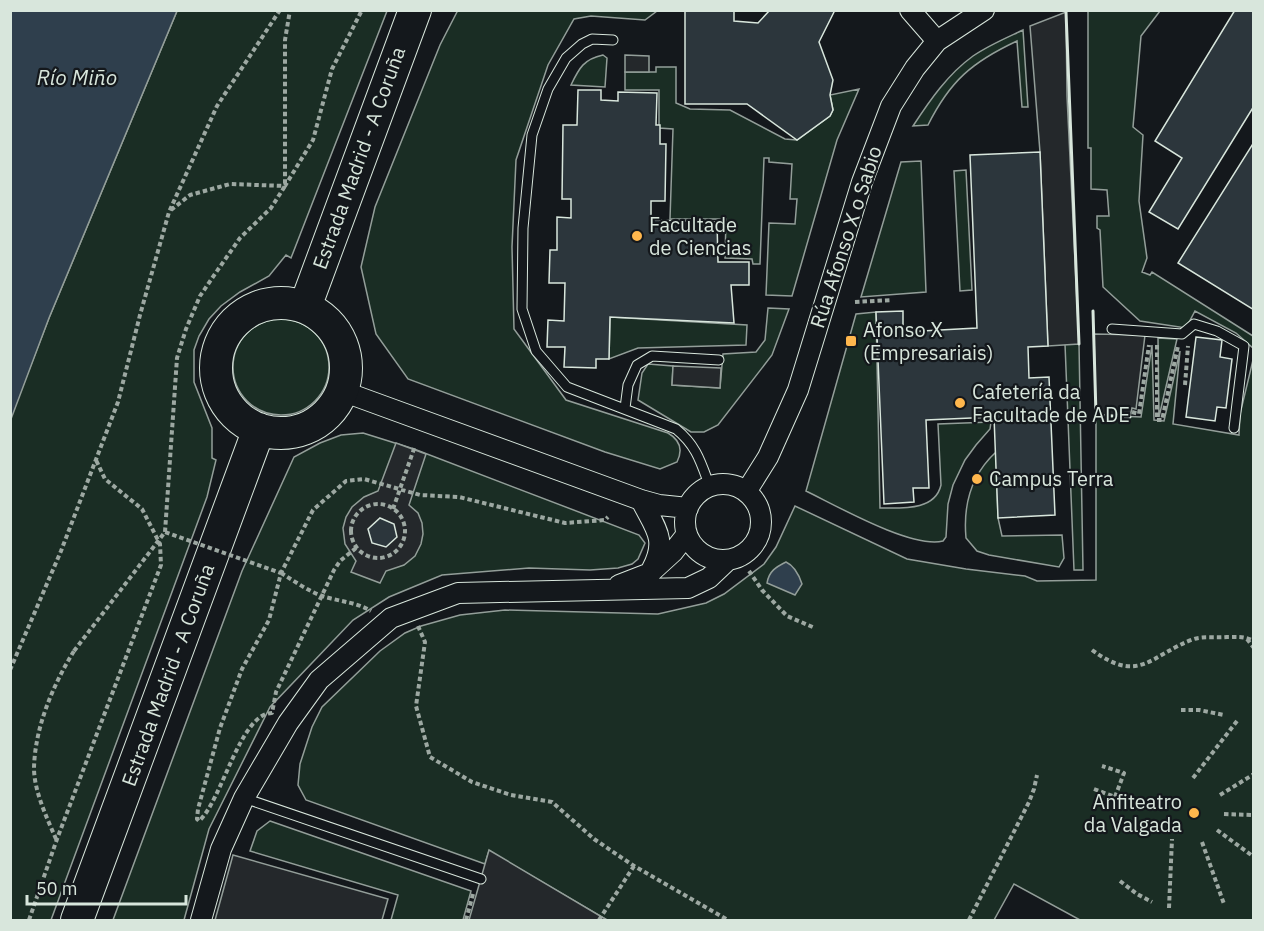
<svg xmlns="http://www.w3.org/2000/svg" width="1264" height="931" font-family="'IBM Plex Sans',sans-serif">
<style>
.green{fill:#1a2d24;stroke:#939e99;stroke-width:1.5}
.parking{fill:#24282b;stroke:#939e99;stroke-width:1.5}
.water{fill:#2f3f4d;stroke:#939e99;stroke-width:1.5}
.building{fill:#2c363c;stroke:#d8e6dc;stroke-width:1.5}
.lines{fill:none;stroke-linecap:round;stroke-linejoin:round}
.service-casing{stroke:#d8e6dc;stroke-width:11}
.minor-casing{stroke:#d8e6dc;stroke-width:22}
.trunk-casing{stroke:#d8e6dc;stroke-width:34}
.path{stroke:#9da8a2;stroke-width:4;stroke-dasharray:4.5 3;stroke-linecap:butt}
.service{stroke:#14181c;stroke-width:9}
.minor{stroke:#14181c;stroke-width:20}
.trunk{stroke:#14181c;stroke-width:32}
.path-bridge{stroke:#9da8a2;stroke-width:4;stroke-dasharray:4.5 3;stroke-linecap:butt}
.wall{stroke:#d8e6dc;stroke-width:3}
.poi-dot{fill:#ffb74d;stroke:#14181c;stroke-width:2}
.labels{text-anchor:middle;stroke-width:4.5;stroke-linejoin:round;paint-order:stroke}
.street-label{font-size:20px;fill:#d8e6dc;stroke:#14181c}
.poi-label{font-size:20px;fill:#d8e6dc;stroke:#14181c;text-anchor:start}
.water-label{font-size:21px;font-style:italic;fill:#d8e6dc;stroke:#14181c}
</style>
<rect width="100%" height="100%" fill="#14181c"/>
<path class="green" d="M458,10L657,11L645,20L591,16L574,19L548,65L516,160L512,247L514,329L566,400L668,433C680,440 683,450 677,462L660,469L605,452L408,379L376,334L361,267L375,207L440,45Z
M177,11H387L291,258L286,255L269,276L240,292L221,306L209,319L199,336L194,350V382L212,428V458L216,460L207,497L51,920H11L10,419L49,318Z
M1088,11H1160L1141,36L1133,127L1143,135L1139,201L1147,258L1142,272L1150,275L1152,272L1253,336V348L1236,333L1195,311L1186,328L1140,321L1103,287L1100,230L1097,228V216H1109L1107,190L1091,189V148H1088Z
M1023,30L1028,107H1022L1017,41C972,62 950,81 928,125L913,126C930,100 948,74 973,56C989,45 1006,38 1023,30Z
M603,55L607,58L605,87L571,85C579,68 584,59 603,55Z
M656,67H676V103L690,109L730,110L785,139L797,140L830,116L833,110L830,95L859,89L837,140L792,296L766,295L769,223L795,224L797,199H790L792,164L769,162V158H764L760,264H753L752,259L725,258L726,219H670L673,129L659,128V90H625V72H656Z
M921,161L926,292L861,297L901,162Z
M966,170L972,290L960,291L954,171Z
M768,308L789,309L772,355L718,425L704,432H691L638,400L642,373L648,364L673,366L672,385L720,388L723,354L756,352L765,340Z
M876,312L880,508C902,508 935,511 941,485L938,424L991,422L990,429L976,445L965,460L953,485L948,504L946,537L943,541C912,549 837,506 806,491L856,314Z
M610,317L747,325L746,345L638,348L609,359Z
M233 367a48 48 0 1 1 96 0a48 48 0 1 1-96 0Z
M1158,338L1177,339L1159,417Z
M1065,344H1079L1083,570H1074Z
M1152,345L1154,420L1164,421L1180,351L1173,424L1239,435L1240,414L1253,360V920H1080L1014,884L994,920H607L489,851L485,864L306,800L298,785L300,764L312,727L322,707L380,651L405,633L421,626L460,615L505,610L658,614L706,603L724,594L764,564L776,547L795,506L907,559L966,569L1025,576L1037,581L1096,580V415L1141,417Z
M363,433L414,449L639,535L645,543L638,559L632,564L618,568L590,570L529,568L442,575L389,597L353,620L270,707L209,829L184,920H113L242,571L294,457L320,443L341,435Z
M996,452L998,518L1002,536L1062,535L1064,558L1059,567L989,555L977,551L966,538C963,505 971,475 996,452Z
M270,821L471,891L463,920H391L398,895L250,851L257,831Z"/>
<path class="parking" d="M1066,12L1067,96L1079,344L1048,346L1040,152L1030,26Z
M625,55L649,56V72H625Z
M1094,334L1145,335L1136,409L1132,408L1130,417L1096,415Z
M673,366L721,368L720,388L672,385Z
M396,443L426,454L409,505L418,513L422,523L423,534L421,544L415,556L404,565L386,571L380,583L351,572L356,561L345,544L343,528L346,517L352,507L364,497L378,491Z
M489,850L607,920H469Z
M233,855L388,899L382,920H215Z"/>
<path class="water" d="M11,10L177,11L49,318L11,419Z
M786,562C795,566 799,575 802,584L795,595L767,583C769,571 776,567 786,562Z"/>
<path class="building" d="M685,10H734V21L758,23L770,10H835L819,42L833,80L830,95L833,110L830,116L797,140L747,104H685Z
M1235,10H1254V106L1178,229L1149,212L1182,158L1155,141Z
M578,90H601V100L618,101V92L657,93L656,125H660V144H666L665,201H651V220L717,222L718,262H749V285H731L734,323L610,317L609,359H596V368L564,367L565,347H547L548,320L564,321L565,283H549L550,250H557V217L571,218V199H562L563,125H577Z
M1254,142V310L1178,263Z
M1040,152L1048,346L1028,347L1029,378L1049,377L1055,515L998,518L994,417L926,420L929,488H913L914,502L884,504L876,312L903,311V332L977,328L970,155Z
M1196,337L1222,340L1220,357L1232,359L1226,408L1217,407L1215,421L1186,417Z
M380,518L394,524L397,537L386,547L372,543L368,529Z"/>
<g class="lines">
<defs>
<path id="service" d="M613,40L592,39L582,44L566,58L548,89L532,135L523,228L522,309L536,351L567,387L676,429C697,446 701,463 710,487
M1112,329L1182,334L1194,324L1217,331L1244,346L1234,428
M625,408L628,385L637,365L652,356L719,360
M244,798L481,879"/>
<path id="minor" d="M910,10L937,41
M342,391L641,500L659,505L688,508
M685 522a38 38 0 1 1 76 0a38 38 0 1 1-76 0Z
M746,492L768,457L798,390L862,182L891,106L915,68L937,41L984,10
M641,500C655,528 668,539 652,569
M619,585L650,573L673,552L687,534
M201,920L221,849L244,798L288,723L319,680L391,618L458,593L688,588L709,578L728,560"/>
<path id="trunk" d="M216 368a65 65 0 1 1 130 0a65 65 0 1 1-130 0Z
M305,307L415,10
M77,920L259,429"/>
</defs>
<use href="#service" class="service-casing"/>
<use href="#minor" class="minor-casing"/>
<use href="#trunk" class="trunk-casing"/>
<path class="path" d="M171,210L190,195L230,184L285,186L313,140L332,69L362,10
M855,302L892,300
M1157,345V420H1162L1178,346
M1185,385L1188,346
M1132,412L1139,414L1149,345
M351 531a27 27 0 1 1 54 0a27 27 0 1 1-54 0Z
M393,509L415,446
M165,532L177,358L186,329L200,296L217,271L240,238L271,208L285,186V40L290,10
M356,548L340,561L334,570L276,692L272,713C240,713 222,801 199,821L197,819L198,809L220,728L242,669L269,620L281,573L313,510L346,481L364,479L420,495L459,497L565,523L605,520L608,517
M749,571L762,590L787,616L815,628
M281,573C296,582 312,594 329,598C344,602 358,603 371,611
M418,626L425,642L416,706L430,757L472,782L511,795L552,802L594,839L634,866L728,920
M1247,639L1254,648
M1092,650C1140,685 1150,655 1194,639C1203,636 1216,638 1227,637C1237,637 1244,636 1254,641
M10,670L61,551L118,402L140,315L169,212L217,106L280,10
M1181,710H1199L1224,715
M1193,778L1237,721
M1094,789L1115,797L1124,773L1102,766
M1220,795L1254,774
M1224,814L1254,815
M1217,830L1254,857
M56,839C47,818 34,791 34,768C35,727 53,685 74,651
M1202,842L1224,904
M1120,881L1137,894L1152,902
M1169,908L1172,839
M29,920L57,839L161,565L160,544L142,509L105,479L96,460
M466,920L473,894
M599,920L634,866
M969,920L1029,802L1034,789L1037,775"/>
<use href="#service" class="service"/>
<use href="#minor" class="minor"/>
<use href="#trunk" class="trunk"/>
<path class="path-bridge" d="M74,651L165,532L281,573"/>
<path class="wall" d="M1066,12L1079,344
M1093,311L1096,415L1130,417"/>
</g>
<g class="poi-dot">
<circle cx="637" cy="236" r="6"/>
<rect x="845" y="335" width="12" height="12" rx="3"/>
<circle cx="960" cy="403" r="6"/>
<circle cx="977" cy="479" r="6"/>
<circle cx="1194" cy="813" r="6"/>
</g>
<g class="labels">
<g class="street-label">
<text transform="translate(359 158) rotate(-70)" y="7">Estrada Madrid - A Coruña</text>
<text transform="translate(846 237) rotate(-72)" y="7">Rúa Afonso X o Sabio</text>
<text transform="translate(168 675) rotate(-70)" y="7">Estrada Madrid - A Coruña</text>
</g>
<g class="poi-label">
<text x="649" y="232">Facultade<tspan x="649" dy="23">de Ciencias</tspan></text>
<text x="863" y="337">Afonso X<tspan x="863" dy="23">(Empresariais)</tspan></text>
<text x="972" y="399">Cafetería da<tspan x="972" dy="23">Facultade de ADE</tspan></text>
<text x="989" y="486">Campus Terra</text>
<text x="1182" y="809" text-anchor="end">Anfiteatro<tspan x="1182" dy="23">da Valgada</tspan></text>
</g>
<g class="water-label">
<text x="77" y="85">Río Miño</text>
</g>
</g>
<rect width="1264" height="931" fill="none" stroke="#d8e6dc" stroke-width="24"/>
<path d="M27 895v9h159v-9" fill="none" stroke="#d8e6dc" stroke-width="3"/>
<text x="36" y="895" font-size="18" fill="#d8e6dc" stroke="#14181c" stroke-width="4.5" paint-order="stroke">50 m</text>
</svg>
